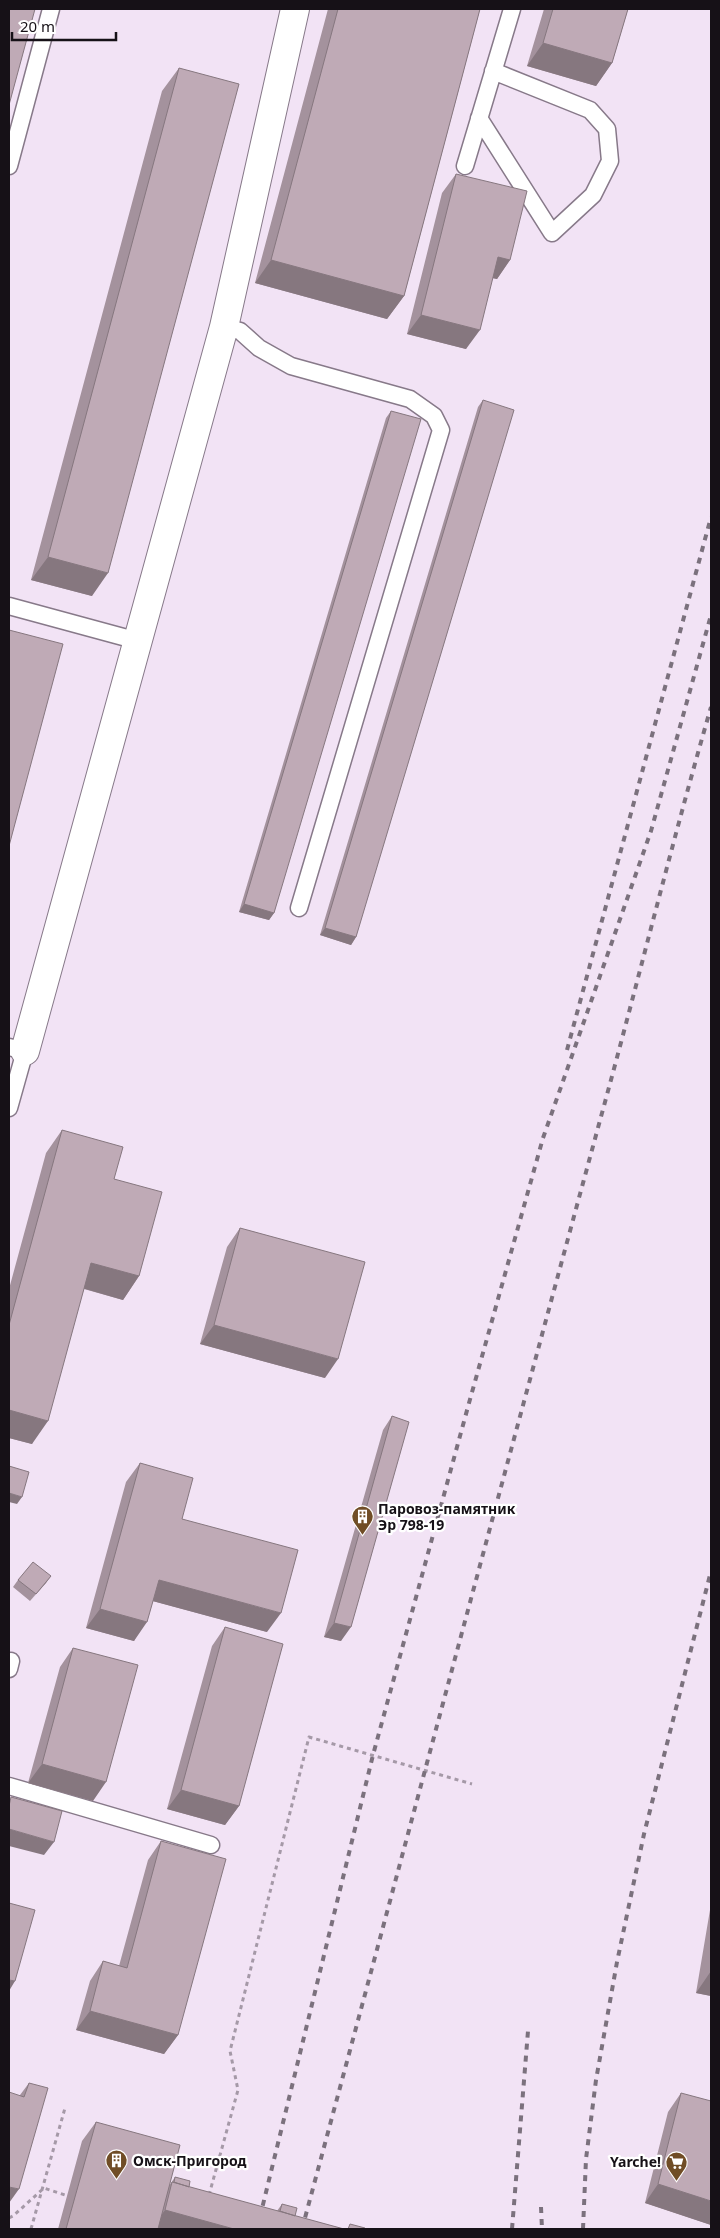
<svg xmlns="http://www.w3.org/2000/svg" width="720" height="2238" font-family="'Noto Sans',sans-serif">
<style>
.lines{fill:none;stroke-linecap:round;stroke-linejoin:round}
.service-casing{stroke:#877989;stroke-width:19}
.minor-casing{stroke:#877989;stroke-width:30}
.path{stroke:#a599a7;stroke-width:3;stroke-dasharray:4 4;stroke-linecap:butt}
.service{stroke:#fff;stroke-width:16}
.minor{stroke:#fff;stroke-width:28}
.rail{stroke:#7b717d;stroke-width:4;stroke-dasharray:6 6;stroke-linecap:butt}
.wall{fill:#a4929d}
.shaded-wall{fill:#86777f}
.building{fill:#bfaab6;stroke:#86777f}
.labels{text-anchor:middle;stroke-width:4.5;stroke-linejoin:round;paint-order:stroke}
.poi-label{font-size:14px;font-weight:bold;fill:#161117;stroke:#fff;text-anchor:start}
</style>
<rect width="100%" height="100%" fill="#f2e3f5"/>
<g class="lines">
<defs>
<path id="service" d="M479,118L552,233L593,195L610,161L607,129L590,110L493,71
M9,166L51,9
M465,166L512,9
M224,327L240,331L259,348L291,366L410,399L434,416L441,430L299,908
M9,606L138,641
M9,1047L25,1051L9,1108
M9,1669L11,1661
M9,1786L211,1845"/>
<path id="minor" d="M25,1051L224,327L295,9"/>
</defs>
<use href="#service" class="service-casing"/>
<use href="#minor" class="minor-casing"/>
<path class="path" d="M209,2195L238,2090L230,2051L309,1737L472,1784
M9,2218L13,2216L44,2188L68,2196
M31,2229L65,2108"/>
<use href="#service" class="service"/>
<use href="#minor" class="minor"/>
<path class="rail" d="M567,1050L711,517
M541,2207L542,2229
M257,2229L373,1755L469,1403L543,1138L651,831L711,615
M302,2229C402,1857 501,1485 602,1113C639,978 672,842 711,707
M512,2229L528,2031
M583,2229L586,2159L596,2080L617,1962L644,1834L711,1571"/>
</g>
<path class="wall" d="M328,9H480L404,296L387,319L255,283Z
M544,9H628L612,63L596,86L527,66Z
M179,68L92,596L31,580L162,91Z
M456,174L510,260L497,279L492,278L466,349L407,334L442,193Z
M483,400L356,937L351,945L320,935L478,407Z
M391,411L274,913L269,920L239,912L386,418Z
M62,1130L114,1179L139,1276L123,1300L84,1289L32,1444L9,1438V1289L46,1153Z
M240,1228L325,1378L200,1344L227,1247Z
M392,1416L341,1641L324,1637L383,1430Z
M140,1463L182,1519L267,1632L153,1601L134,1641L86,1628L126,1482Z
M51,1576L30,1601L13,1587L18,1580Z
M225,1627L239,1806L225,1825L167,1809L212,1646Z
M73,1648L93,1801L28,1783L60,1667Z
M161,1841L178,2035L164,2054L76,2030L90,1981L103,1961L119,1966L148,1860Z
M711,1904V1996L696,1993Z
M29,2083L9,2203L20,2095Z
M681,2093L711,2225L645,2203L668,2112Z
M96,2122L169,2186L175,2177L189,2187L277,2211L282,2204L295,2216L344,2229H58L82,2141Z"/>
<path class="shaded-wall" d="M543,43L612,63L596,86L527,66Z
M498,257L510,260L497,279L484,276Z
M271,260L404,296L387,319L255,283Z
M421,315L480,330L466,349L407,334Z
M48,557L108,573L92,596L31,580Z
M244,904L274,913L269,920L239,912Z
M325,928L356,937L351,945L320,935Z
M91,1263L139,1276L123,1300L75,1286Z
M214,1325L338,1359L325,1378L200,1344Z
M9,1410L48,1421L32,1444L9,1438Z
M9,1493L22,1497L17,1504L9,1502Z
M51,1576L46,1583L30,1601L36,1594Z
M159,1580L281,1613L267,1632L145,1599Z
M100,1609L147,1622L134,1641L86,1628Z
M334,1623L351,1627L341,1641L324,1637Z
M42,1764L106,1782L93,1801L28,1783Z
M181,1790L239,1806L225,1825L167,1809Z
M9,1829L54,1842L44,1855L9,1846Z
M711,1971V1996L696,1993Z
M9,1980L15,1981L9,1991Z
M90,2011L178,2035L164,2054L76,2030Z
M658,2184L711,2201V2225L645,2203Z
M9,2187L19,2189L9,2203Z
M165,2210L234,2229H151Z"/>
<path class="building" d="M9,9H35L9,105Z
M338,9H480L404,296L271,260Z
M553,9H628L612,63L543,43Z
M179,68L239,84L108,573L48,557Z
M456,174L527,191L510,260L498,257L480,330L421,315Z
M483,400L514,410L356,937L325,928Z
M391,411L421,419L274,913L244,904Z
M9,630L63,644L9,846Z
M62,1130L123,1147L114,1179L162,1192L139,1276L91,1263L48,1421L9,1410V1325Z
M240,1228L365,1262L338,1359L214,1325Z
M392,1416L409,1422L351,1627L334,1623Z
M140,1463L193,1478L182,1519L298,1550L281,1613L159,1580L147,1622L100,1609Z
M9,1466L29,1472L22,1497L9,1493Z
M33,1562L51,1576L36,1594L18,1580Z
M225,1627L283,1644L239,1806L181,1790Z
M73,1648L138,1665L106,1782L42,1764Z
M11,1797L62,1811L54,1842L9,1829V1806Z
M161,1841L226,1859L178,2035L90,2011L103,1961L127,1968Z
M9,1903L35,1910L15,1981L9,1980Z
M29,2083L48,2088L19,2189L9,2187V2092L24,2097Z
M681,2093L711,2101V2201L658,2184Z
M96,2122L180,2145L158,2229H66Z
M175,2177L190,2181L189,2187L174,2182Z
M172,2182L344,2229H234L165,2210Z
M282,2204L297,2208L295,2216L280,2211Z
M350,2224L365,2228V2229H348Z"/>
<defs>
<symbol id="building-pin" viewBox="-11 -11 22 30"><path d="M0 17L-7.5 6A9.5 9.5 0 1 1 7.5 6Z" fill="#704d26" stroke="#fff"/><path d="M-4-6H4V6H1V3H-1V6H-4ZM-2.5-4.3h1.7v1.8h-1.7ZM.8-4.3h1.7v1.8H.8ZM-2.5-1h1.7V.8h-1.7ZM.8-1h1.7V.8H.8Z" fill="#fff"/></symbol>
<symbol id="supermarket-pin" viewBox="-11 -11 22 30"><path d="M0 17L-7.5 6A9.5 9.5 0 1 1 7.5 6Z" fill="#704d26" stroke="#fff"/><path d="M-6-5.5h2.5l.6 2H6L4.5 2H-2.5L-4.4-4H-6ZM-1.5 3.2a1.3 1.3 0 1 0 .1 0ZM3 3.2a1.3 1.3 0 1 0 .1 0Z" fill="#fff"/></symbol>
</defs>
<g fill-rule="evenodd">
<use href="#building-pin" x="350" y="1504" width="25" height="34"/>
<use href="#building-pin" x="104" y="2148" width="25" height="34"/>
<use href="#supermarket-pin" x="664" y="2150" width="25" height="34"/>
</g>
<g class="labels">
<g class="poi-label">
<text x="378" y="1514">Паровоз-памятник<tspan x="378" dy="16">Эр 798-19</tspan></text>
<text x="133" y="2166">Омск-Пригород</text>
<text x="661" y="2167" text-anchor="end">Yarche!</text>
</g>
</g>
<rect width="720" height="2238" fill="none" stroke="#161117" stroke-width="20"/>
<path d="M12 32v8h104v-8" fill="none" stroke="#161117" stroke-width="2.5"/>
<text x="20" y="32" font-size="15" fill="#161117" stroke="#ffffff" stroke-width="4" paint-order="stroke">20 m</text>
</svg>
